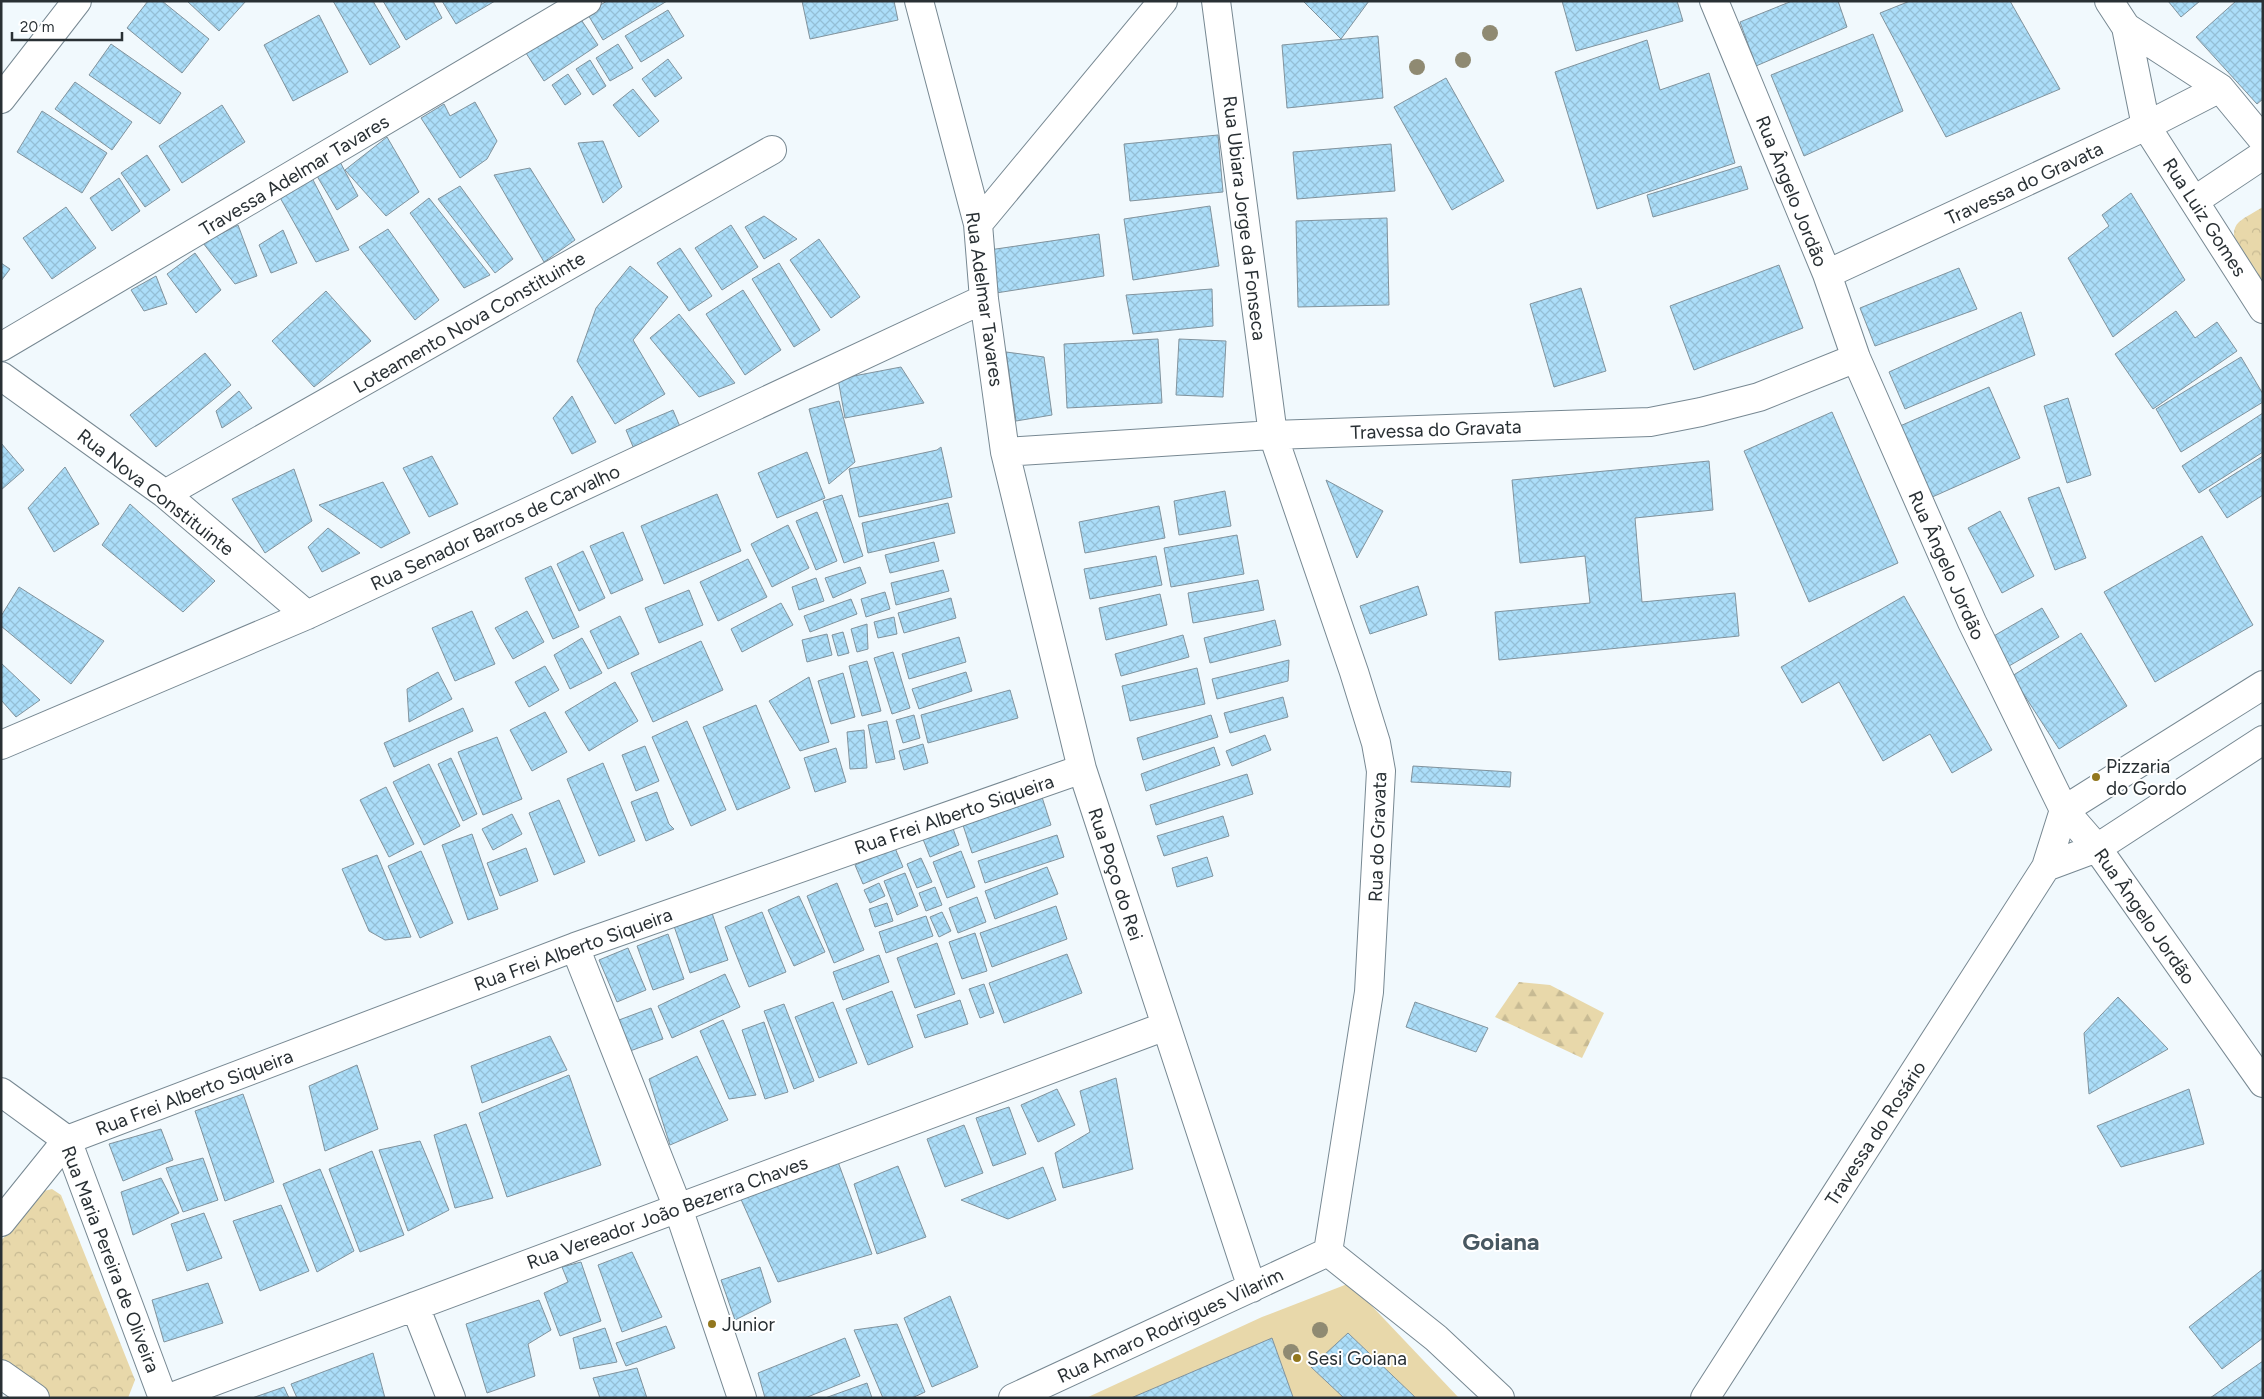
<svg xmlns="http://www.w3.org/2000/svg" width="2264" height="1399" font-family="Figtree,sans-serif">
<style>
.forest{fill:url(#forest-firs)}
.park{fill:url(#park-crowns)}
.garden{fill:#e8d8aa}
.building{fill:url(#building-cross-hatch);stroke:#81939d}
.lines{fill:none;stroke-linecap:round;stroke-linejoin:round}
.minor-casing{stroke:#778892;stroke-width:30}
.minor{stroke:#fff;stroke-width:28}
.tree{fill:#8f8a72}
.poi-dot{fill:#92771e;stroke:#fff;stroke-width:2}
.labels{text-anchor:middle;stroke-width:4;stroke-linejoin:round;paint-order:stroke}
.street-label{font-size:19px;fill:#293034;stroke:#fff}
.poi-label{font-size:19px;fill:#293034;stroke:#fff;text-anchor:start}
.district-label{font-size:24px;font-weight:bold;fill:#485861;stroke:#fff}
</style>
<defs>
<pattern id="forest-firs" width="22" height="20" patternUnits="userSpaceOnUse" patternTransform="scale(1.25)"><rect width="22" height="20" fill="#e8d8aa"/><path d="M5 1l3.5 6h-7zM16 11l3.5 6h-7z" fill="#c7ba93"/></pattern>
<pattern id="park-crowns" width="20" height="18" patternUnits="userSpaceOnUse" patternTransform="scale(1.25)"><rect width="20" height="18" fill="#e8d8aa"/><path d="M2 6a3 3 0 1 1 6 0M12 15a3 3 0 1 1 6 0" fill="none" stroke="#c7ba93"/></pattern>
<pattern id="building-cross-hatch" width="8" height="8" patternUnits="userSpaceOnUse" patternTransform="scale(1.25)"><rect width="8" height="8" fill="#acdef9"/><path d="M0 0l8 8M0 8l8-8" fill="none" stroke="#94bfd6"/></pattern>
</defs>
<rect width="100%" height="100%" fill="#f1f9fd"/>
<path class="forest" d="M1519,982L1550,985L1604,1013L1582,1058L1495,1017Z"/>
<path class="park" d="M2263,207V284C2253,270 2222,238 2239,222C2246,216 2255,212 2263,207Z
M52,1189L61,1195L135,1380L128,1398H52L1,1361V1241L37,1196L44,1191Z"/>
<path class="garden" d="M1350,1283L1459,1398H1086L1262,1317Z"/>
<path class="building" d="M148,1H162L209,39L182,73L127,28Z
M187,1H246L219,31Z
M333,1H373L400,47L370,65Z
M383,1H433L442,18L406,40Z
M442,1H495L456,24Z
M607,1H667L603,40L587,13Z
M802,1H894L898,20L810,39Z
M1303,1H1369L1341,39Z
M1562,1H1677L1683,21L1576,51Z
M1792,1H1838L1847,27L1756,66L1740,22Z
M1910,1H2010L2060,89L1946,137L1880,13Z
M2168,1H2200L2181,17Z
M2236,1H2263V99L2257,104L2196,37Z
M668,10L684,36L641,62L625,36Z
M319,15L348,72L293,101L264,45Z
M580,18L598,45L544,81L526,53Z
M1873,34L1903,111L1804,156L1771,75Z
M1378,36L1383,98L1287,108L1282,45Z
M1647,40L1660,90L1709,73L1735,163L1597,209L1555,72Z
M111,44L181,93L160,124L89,75Z
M618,44L633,68L610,81L596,58Z
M668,59L682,78L655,97L642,79Z
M590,60L606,86L593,95L576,69Z
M568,74L581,94L565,105L552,85Z
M1446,78L1504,181L1452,210L1394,107Z
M75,82L132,122L112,150L55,109Z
M633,89L659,121L639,137L613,105Z
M475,102L497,141L487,159L460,178L421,118L444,104L450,116Z
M222,105L245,142L182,183L159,146Z
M42,111L107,153L82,193L17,152Z
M1218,135L1223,192L1130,201L1124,144Z
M387,137L419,192L386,216L345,170Z
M603,141L622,187L603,203L578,143Z
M1391,144L1395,191L1297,199L1293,152Z
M147,155L170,190L145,207L121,173Z
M338,158L358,196L337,210L314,171Z
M1741,166L1748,189L1653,217L1647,195Z
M530,168L575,240L544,262L494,175Z
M311,176L349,250L316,262L278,194Z
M119,178L140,211L112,231L90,198Z
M460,186L513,259L495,273L438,199Z
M2131,193L2185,280L2113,337L2068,258L2109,226L2102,215Z
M429,198L490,275L464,288L410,213Z
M1210,206L1219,266L1133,280L1124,219Z
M66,207L96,248L52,279L23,238Z
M764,216L797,239L764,259L745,227Z
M1387,218L1389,305L1298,307L1296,221Z
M238,225L257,276L235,284L203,243Z
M731,225L758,267L722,290L695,248Z
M388,229L439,300L415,320L359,247Z
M283,230L297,263L271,273L259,245Z
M1099,234L1104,276L996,293L989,250Z
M819,239L860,297L831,318L790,260Z
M680,248L712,296L689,311L657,263Z
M195,253L221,290L196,313L167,274Z
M1,263L10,269L1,281Z
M779,263L820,330L794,347L752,279Z
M1779,265L1803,328L1694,370L1670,306Z
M630,266L668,297L633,340L665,394L615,424L577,361L596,308Z
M1959,268L1977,309L1875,346L1860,308Z
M156,276L167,304L144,311L131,290Z
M1581,288L1606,371L1554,387L1530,304Z
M1212,289L1213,326L1133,334L1126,295Z
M743,290L781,350L745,375L706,314Z
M326,291L371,341L314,387L272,341Z
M2176,311L2195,338L2217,322L2237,351L2153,409L2115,354Z
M2021,312L2035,355L1905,409L1889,372Z
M679,314L735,383L699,397L650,338Z
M1158,339L1162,403L1067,408L1064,344Z
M1179,339L1226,341L1223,397L1176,395Z
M1006,352L1044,357L1052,415L1016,421Z
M205,353L231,385L156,447L130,415Z
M2241,357L2263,394V402L2181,452L2156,409Z
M901,367L924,403L845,418L838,379Z
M1989,387L2020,458L1930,498L1900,426Z
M239,391L252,408L222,428L216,411Z
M572,396L596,442L572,454L553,418Z
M2068,398L2091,475L2067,483L2044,406Z
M839,401L855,462L829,484L809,409Z
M673,410L681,429L634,449L626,430Z
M1832,412L1898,563L1809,602L1744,451Z
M2263,413V452L2199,493L2182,466Z
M1,443L24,470L1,490Z
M941,447L952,497L859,517L849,469L937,450Z
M807,452L825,498L777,518L758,473Z
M432,456L458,504L429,517L403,468Z
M2263,456V495L2227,518L2209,490Z
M1709,461L1713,510L1635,518L1642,602L1735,593L1739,636L1499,660L1495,612L1590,603L1585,556L1520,563L1512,480Z
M65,467L99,524L54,552L28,508Z
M294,469L312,521L265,553L232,499Z
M1326,480L1383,511L1357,558Z
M383,482L410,533L381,548L319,505Z
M2059,487L2086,558L2055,570L2028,498Z
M1225,491L1231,526L1179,535L1174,501Z
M717,494L741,551L664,584L641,526Z
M842,495L863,556L844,563L823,501Z
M948,503L955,533L868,553L862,523Z
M130,504L215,581L183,612L102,545Z
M1159,506L1165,538L1085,553L1079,522Z
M2000,511L2034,576L2002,593L1968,528Z
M817,512L837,561L816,570L796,521Z
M788,525L809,568L772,587L751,544Z
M328,528L360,553L322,572L308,547Z
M623,532L643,580L611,594L590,546Z
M1237,535L1244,574L1171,587L1164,548Z
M2202,536L2253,625L2155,682L2104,592Z
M934,542L939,561L890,573L885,555Z
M583,551L605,598L579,611L557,564Z
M1156,556L1162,585L1090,599L1084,569Z
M748,559L767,597L718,621L700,582Z
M551,566L579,627L553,639L525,578Z
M860,567L866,583L833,598L825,578Z
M943,570L949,591L896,605L891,583Z
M816,578L824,601L799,610L792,587Z
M1258,580L1264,610L1193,623L1188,593Z
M1418,586L1427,615L1370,634L1360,606Z
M19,587L104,641L71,684L1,626V616Z
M689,590L703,625L659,643L645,608Z
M885,592L890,609L866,617L861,599Z
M1160,594L1167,625L1106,640L1099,608Z
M1904,596L1992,750L1952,773L1930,734L1883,761L1839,682L1802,703L1781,667Z
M951,598L956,618L904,633L898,613Z
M851,599L857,614L810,632L804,616Z
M781,603L793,625L742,652L731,629Z
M2042,608L2059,637L2009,666L1992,637Z
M472,611L495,664L455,681L432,628Z
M527,611L544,642L513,659L495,628Z
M620,616L639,654L608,669L590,631Z
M894,617L897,634L878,638L874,622Z
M1275,620L1281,645L1210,663L1204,638Z
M867,624L868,649L857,652L851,629Z
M843,632L849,653L838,656L832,635Z
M2081,633L2127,706L2059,749L2012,676Z
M827,634L832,655L807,662L802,640Z
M1183,635L1189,657L1121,676L1115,654Z
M959,637L966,662L909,679L902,654Z
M582,638L602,673L570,689L554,655Z
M701,641L723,690L653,722L631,673Z
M893,652L910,708L892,714L874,658Z
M1289,660L1288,681L1217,699L1212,679Z
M867,661L881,711L862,716L849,666Z
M1,663L40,700L16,717L1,700Z
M545,666L559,690L529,707L515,682Z
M1197,668L1205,704L1130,721L1122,686Z
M438,672L452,699L409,722L407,689Z
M966,672L972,691L919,709L912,689Z
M843,673L855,717L831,724L818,681Z
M809,677L829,742L800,751L769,701Z
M615,682L638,721L589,751L565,712Z
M1010,690L1018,718L928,743L921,715Z
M1283,697L1288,717L1230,733L1224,713Z
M756,705L790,788L737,810L703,727Z
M463,708L473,731L394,767L384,743Z
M545,712L567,752L532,771L510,730Z
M914,715L920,738L903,743L896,720Z
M1211,715L1218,737L1143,760L1137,738Z
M687,721L726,810L691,826L652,737Z
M887,721L895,759L876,763L868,725Z
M864,730L867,768L850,769L847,732Z
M1265,735L1271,750L1232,766L1226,751Z
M497,737L522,799L483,815L458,752Z
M923,744L928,763L904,770L899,751Z
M645,746L659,781L636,791L622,755Z
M1214,747L1220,765L1146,791L1141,774Z
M836,748L846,782L815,792L804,758Z
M451,758L477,814L463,821L438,764Z
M603,763L635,841L599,856L567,779Z
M429,764L460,826L424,845L393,782Z
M1413,766L1511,772L1510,787L1411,782Z
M1247,774L1253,794L1156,825L1150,805Z
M386,787L414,844L389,857L360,800Z
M657,792L669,824L674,829L646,841L631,802Z
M1041,794L1051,825L972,853L962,822Z
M559,800L585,862L554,875L529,813Z
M512,814L522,834L493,850L482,829Z
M1223,816L1229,836L1164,856L1157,836Z
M951,823L959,845L930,857L921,834Z
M472,834L498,909L468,920L442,845Z
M1057,835L1064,857L985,883L978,861Z
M526,848L538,881L500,896L487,863Z
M895,848L903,867L863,884L855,865Z
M421,851L453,923L420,938L388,866Z
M961,851L975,887L947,898L933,862Z
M377,855L411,937L385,940L369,931L342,869Z
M1207,857L1213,876L1177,887L1172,868Z
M921,858L932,882L917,888L907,864Z
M1047,867L1058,894L995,919L985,891Z
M905,873L918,906L897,915L884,881Z
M837,883L864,950L834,963L807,896Z
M879,883L885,896L870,903L864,890Z
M935,887L942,905L926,911L919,893Z
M799,896L825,952L794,966L768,910Z
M977,897L986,922L958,933L949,908Z
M887,903L893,921L875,927L869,909Z
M1056,906L1067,939L992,967L980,933Z
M762,912L786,972L749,987L725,927Z
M942,912L951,931L939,937L930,917Z
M712,913L728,960L690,973L674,926Z
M926,916L933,936L886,953L879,932Z
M975,933L987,971L962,979L949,942Z
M668,934L684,979L653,990L637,946Z
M937,943L955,994L915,1008L897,958Z
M628,948L646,990L617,1002L599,960Z
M1067,954L1082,993L1004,1023L989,983Z
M879,955L889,982L843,1000L833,972Z
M725,974L740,1007L672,1038L658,1006Z
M984,984L994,1013L980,1018L969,989Z
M892,991L913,1047L868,1065L846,1009Z
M2118,997L2168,1049L2089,1094L2084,1033Z
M960,1000L968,1024L925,1038L917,1015Z
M833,1002L857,1063L819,1078L795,1017Z
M1415,1002L1488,1028L1476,1052L1406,1027Z
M784,1004L814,1081L794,1089L764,1011Z
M651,1008L663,1039L630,1051L619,1020Z
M723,1020L756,1095L729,1099L700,1031Z
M764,1022L788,1092L765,1099L742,1030Z
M550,1036L567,1070L482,1103L471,1066Z
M697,1056L728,1120L670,1145L649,1079Z
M357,1065L378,1129L325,1151L309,1086Z
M569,1075L601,1165L507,1197L479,1113Z
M1116,1078L1133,1169L1063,1188L1055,1153L1090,1132L1080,1091Z
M1057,1089L1075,1125L1038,1142L1021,1105Z
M2189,1089L2204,1144L2121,1167L2097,1126Z
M243,1094L274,1182L225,1201L195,1111Z
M1009,1107L1026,1154L993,1166L976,1118Z
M466,1124L493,1198L455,1208L434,1135Z
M964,1125L983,1173L945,1187L927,1139Z
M161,1129L173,1160L123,1181L109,1144Z
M420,1141L449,1210L408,1231L379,1150Z
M372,1151L404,1235L360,1252L329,1169Z
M203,1158L218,1200L183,1212L166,1168Z
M838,1162L872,1254L778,1282L739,1195Z
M898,1166L926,1237L877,1254L854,1184Z
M1043,1167L1056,1200L1008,1219L961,1200Z
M320,1169L354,1251L317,1272L283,1184Z
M161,1178L179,1213L133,1235L121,1192Z
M281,1205L309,1271L260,1291L233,1221Z
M204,1213L222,1258L187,1271L171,1224Z
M632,1252L662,1317L622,1332L598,1265Z
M581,1262L601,1321L560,1336L544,1293L568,1282L562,1267Z
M760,1267L771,1302L735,1320L721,1280Z
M2263,1269V1338L2222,1369L2189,1327Z
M208,1283L223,1323L164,1342L152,1300Z
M950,1296L978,1367L932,1387L904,1318Z
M539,1300L551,1330L528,1344L535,1376L487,1393L466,1324Z
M897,1324L925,1392L912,1398H883L854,1330Z
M666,1326L675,1348L626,1366L616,1343Z
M605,1328L617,1362L580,1369L573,1338Z
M1348,1333L1416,1398H1344L1311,1367Z
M845,1338L860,1376L805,1398H765L758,1373Z
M1272,1338L1293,1397L1131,1398Z
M373,1353L385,1398H297L291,1384Z
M2263,1361V1398H2210Z
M637,1368L647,1398H600L593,1378Z
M867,1383L872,1398H825Z
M284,1387L289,1398H252Z"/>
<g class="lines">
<defs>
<path id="minor" d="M919,1L978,224L984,299L1005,452L1082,769L1252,1288
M1216,1L1273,435L1354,672L1376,743L1381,771L1369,992L1328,1252
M1714,1L1827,274L1856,358L1972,622L2064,810L2097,848L2263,1083
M2109,1L2126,27L2146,126L2263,309
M2126,27L2220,88L2263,140
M1,99L77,1
M2194,201L2263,155
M978,224L1163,1
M1827,274L2146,126L2220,88
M1,347L587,1
M1,376L165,494L307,615
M1005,452L1273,435L1650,422L1701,412L1759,397L1856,358
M165,494L772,150
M1,745L307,615L984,299
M2046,867L2097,848L2263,740
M575,947L678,1208L742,1398
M1,1092L67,1140L163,1398
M1,1222L67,1140L575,947L1082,769
M1328,1252L1436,1338L1500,1398
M415,1306L451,1398
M1,1374L35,1398
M169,1398L1166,1026
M1013,1398L1328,1252
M1705,1398L2046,867L2064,810L2263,685"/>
</defs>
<use href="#minor" class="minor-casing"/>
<use href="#minor" class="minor"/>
</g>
<g class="tree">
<circle cx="1490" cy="33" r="8"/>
<circle cx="1463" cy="60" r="8"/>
<circle cx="1417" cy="67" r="8"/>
<circle cx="1320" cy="1330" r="8"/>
<circle cx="1291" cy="1352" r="8"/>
</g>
<g class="poi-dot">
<circle cx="2096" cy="777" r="5"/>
<circle cx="712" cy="1324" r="5"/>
<circle cx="1297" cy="1358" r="5"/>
</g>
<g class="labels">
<g class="street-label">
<text transform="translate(294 175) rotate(-31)" y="7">Travessa Adelmar Tavares</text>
<text transform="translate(2024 183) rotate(-25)" y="7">Travessa do Gravata</text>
<text transform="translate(1792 191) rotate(68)" y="7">Rua Ângelo Jordão</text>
<text transform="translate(2205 217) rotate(57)" y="7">Rua Luiz Gomes</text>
<text transform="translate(1245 218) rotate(83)" y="7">Rua Ubiara Jorge da Fonseca</text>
<text transform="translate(985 299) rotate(82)" y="7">Rua Adelmar Tavares</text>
<text transform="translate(469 322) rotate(-30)" y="7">Loteamento Nova Constituinte</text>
<text transform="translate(1436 429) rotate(-2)" y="7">Travessa do Gravata</text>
<text transform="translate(156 492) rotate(38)" y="7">Rua Nova Constituinte</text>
<text transform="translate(495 527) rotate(-25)" y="7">Rua Senador Barros de Carvalho</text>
<text transform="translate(1947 565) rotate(66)" y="7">Rua Ângelo Jordão</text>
<text transform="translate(954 814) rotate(-19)" y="7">Rua Frei Alberto Siqueira</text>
<text transform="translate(1377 837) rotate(-88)" y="7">Rua do Gravata</text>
<text transform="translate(1116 874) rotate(72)" y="7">Rua Poço do Rei</text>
<text transform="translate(2145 916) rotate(55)" y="7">Rua Ângelo Jordão</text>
<text transform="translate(573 949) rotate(-20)" y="7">Rua Frei Alberto Siqueira</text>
<text transform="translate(194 1092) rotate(-21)" y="7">Rua Frei Alberto Siqueira</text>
<text transform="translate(1875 1133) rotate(-57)" y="7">Travessa do Rosário</text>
<text transform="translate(667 1212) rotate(-20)" y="7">Rua Vereador João Bezerra Chaves</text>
<text transform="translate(111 1259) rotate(69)" y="7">Rua Maria Pereira de Oliveira</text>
<text transform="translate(1170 1325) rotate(-25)" y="7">Rua Amaro Rodrigues Vilarim</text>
</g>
<g class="poi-label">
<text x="2106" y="773">Pizzaria<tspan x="2106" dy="22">do Gordo</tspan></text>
<text x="722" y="1331">Junior</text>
<text x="1307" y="1365">Sesi Goiana</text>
</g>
<g class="district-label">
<text x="1501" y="1250">Goiana</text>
</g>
</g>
<rect width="2264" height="1399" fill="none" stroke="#293034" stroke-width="5"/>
<path d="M12 32v8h110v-8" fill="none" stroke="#293034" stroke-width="2.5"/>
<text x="20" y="32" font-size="15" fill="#293034" stroke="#ffffff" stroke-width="4" paint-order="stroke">20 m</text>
</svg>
